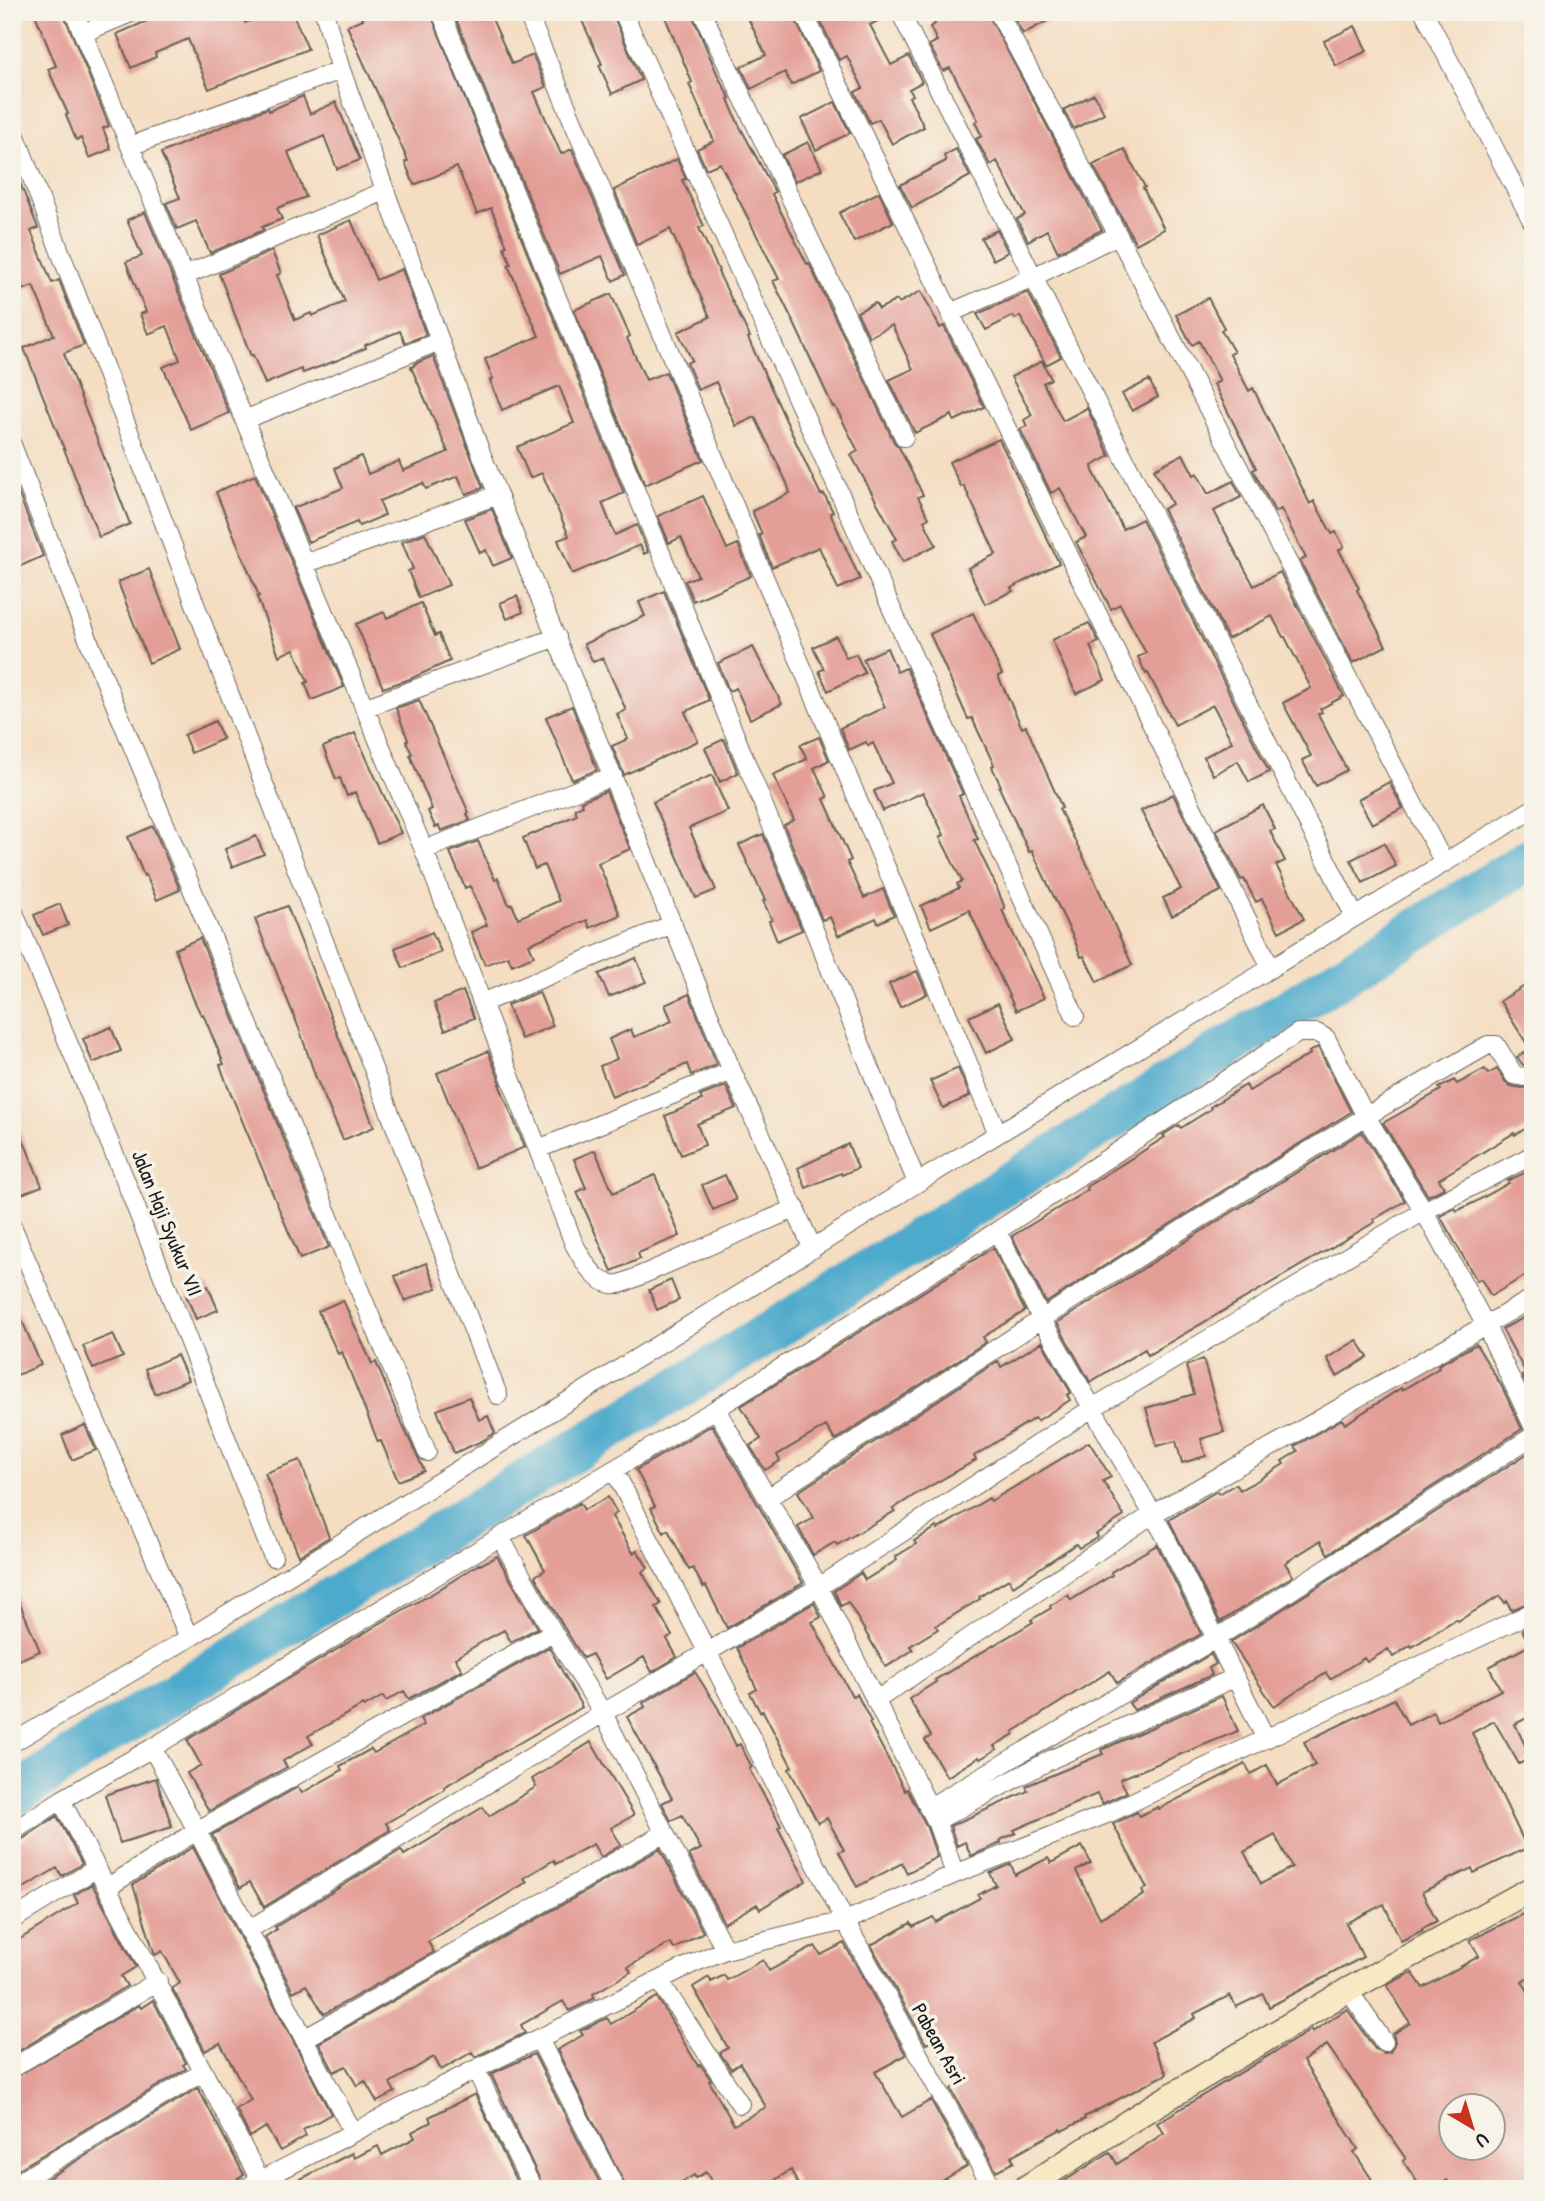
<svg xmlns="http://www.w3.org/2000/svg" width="1545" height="2201" font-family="'Patrick Hand',sans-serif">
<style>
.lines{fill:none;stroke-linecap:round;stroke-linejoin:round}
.river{stroke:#4eaacc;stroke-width:42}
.building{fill:#e39e97;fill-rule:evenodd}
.street-casing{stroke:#686056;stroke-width:20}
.secondary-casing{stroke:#686056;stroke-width:27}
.street{stroke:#fff;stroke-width:18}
.secondary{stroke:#f7e9c3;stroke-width:24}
.labels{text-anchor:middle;stroke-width:7;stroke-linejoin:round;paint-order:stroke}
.street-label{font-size:21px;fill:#1c1c1c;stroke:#f7f3e8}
</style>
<rect width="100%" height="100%" fill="#f7f3e8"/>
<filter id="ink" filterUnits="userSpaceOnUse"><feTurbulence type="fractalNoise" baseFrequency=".0143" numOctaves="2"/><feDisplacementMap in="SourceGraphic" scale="14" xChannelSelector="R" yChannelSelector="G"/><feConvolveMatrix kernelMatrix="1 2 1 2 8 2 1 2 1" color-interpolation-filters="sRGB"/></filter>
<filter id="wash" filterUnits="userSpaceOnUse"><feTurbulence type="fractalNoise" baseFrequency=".00686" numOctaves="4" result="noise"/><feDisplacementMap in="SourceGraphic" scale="28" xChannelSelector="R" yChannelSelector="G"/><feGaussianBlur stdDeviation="1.57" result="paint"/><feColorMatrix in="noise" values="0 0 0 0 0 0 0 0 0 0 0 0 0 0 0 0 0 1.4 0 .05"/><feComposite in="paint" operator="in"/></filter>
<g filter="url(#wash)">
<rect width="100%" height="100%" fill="#f4ddc1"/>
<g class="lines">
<path class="river" d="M12,1797L97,1740L728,1358L1533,857"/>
</g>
<g id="blocks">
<path class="building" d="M34,12H63L109,126L103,128L111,149L89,158L81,138L76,140L66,115L68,114L48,69L56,66Z
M157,12H241L245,23L272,12H292L308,49L209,89L188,39L155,53L156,57L131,68L117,34L147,21L145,17Z
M360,12H430L624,493L602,503L615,535L637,525L648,552L644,554L640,545L572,574L558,540L569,536L542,473L530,478L517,447L574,423L559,386L502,410L490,380L493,379L485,359L539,336L508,265L511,264L504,247L507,246L491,208L477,214L457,167L414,185L405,162L408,161L347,26L363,19Z
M453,12H489L512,64L533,55L546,87L534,92L561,154L572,149L625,275L613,281L602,256L560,274Z
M578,12H612L641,80L612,94L599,65L602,64Z
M663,12H691L719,78L730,98L728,99L738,123L775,192L772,194L807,264L809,263L894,442L899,447L923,495L918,497L929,518L924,521L936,545L903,562L892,541L897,539L851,455L858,451L835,406L833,407L793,321L773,281L779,279L720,163L706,169L697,149L714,141L689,84L692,82Z
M745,12H792L819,71L791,85L785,72L751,89L741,67L766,55Z
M816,12H889V15L870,25L891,65L909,56L922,82L909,89L913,95L909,97L924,127L892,144L879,119L870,123L855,92L863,88L847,56L839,60Z
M929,12H987L1102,230L1058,252L1047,230L1028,241L1017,219L1025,215L997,161L990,165L976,139L982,136L975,122L978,120L950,68L943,71L929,45L937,41L930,27L935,24Z
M1011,12H1064L1023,34Z
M1355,26L1367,51L1336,66L1324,41Z
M1094,94L1104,113L1074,129L1063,110Z
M303,96L310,114L336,102L360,160L337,169L324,136L288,152L306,197L277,208L282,219L262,227L264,230L210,253L196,221L177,229L166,203L180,198L161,153L237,120L268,108L269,111Z
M835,102L850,133L816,150L801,119Z
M808,142L822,169L795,182L782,155Z
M956,149L970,176L912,208L900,185L946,161L944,156Z
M1124,149L1145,187L1143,188L1164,229L1136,244L1093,165Z
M677,159L686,179L682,180L704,226L699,228L719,271L718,272L750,337L748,338L806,464L821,495L824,494L833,512L830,513L860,579L838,589L819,547L772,567L759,535L762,534L752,511L790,493L787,483L755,417L736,426L716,382L698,390L687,363L692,360L678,332L710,317L670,229L637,245L614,190Z
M13,165L38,228L31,231L52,283L59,280L84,345L64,353L66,360L130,524L99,537L24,348L54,335L33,286L12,294Z
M879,192L893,222L854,242L839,213Z
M145,212L229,413L191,430L163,367L180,360L167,326L148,334L140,314L146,312L126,262L142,256L127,220Z
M351,220L376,280L402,269L426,335L405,343L400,331L365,345L366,348L338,360L303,373L301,369L265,384L253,355L251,356L219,274L272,251L281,273L277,275L295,320L311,313L312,316L345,302L317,235Z
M997,230L1008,252L993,260L981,238Z
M921,291L940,328L944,326L984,407L954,421L952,415L915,433L889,380L913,369L892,325L869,337L857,312L875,303L879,309L897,300L899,303Z
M1028,292L1061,357L1046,365L1020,316L1015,319L1013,316L986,330L977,314Z
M611,294L630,336L627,338L646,380L666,372L703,460L645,485L574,310Z
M1208,298L1224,328L1221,330L1234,352L1230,354L1249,391L1253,388L1310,504L1314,501L1332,534L1336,532L1344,547L1339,550L1359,588L1357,590L1386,646L1353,663L1300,561L1306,558L1281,509L1275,512L1253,470L1256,468L1214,384L1220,381L1199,341L1192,345L1176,315Z
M433,356L483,488L466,494L458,476L426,489L423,483L379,501L385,515L359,526L357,522L308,542L293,508L343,488L335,468L361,456L368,474L399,461L403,471L448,452L411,367L414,366V364Z
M1042,361L1051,379L1043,383L1063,421L1087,408L1110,456L1092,466L1093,471L1123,529L1142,519L1269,772L1249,782L1238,761L1213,775L1204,757L1232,742L1213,705L1175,725L1148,673L1146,674L1138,657L1146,653L1120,604L1111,609L1076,542L1086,537L1060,488L1051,493L1020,429L1027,426L1024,420L1032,415L1011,377Z
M1149,380L1158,397L1132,411L1122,394Z
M999,439L1059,563L1011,588L1013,591L985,604L968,568L996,554L964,486L961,487L949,462Z
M1183,454L1194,475L1197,473L1208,494L1233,481L1241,497L1214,511L1234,549L1254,586L1280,572L1344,696L1320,709L1322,712L1318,714L1347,770L1316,786L1302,760L1311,756L1283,703L1311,688L1285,637H1283L1272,616L1228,639L1163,509L1172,504L1154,469Z
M255,475L344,687L312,700L305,683L308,682L294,649L279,656L257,597L259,596L216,492Z
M12,477L43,556L12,570Z
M703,496L727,549L738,544L751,576L693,601L685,581L698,576L681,537L669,543L658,516Z
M492,509L512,558L493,566L486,550L480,553L465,519Z
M425,533L449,585L419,598L408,571L413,569L402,542Z
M149,569L180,649L149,663L118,582Z
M664,591L709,700L685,712L698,741L624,775L612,746L628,739L617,714L626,710L603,658L593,662L584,644L645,616L639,602Z
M517,596L523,612L507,619L500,603Z
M421,603L435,636L439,634L450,661L410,679L383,688L356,624L384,612L387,618Z
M973,613L1002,674L998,676L1022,728L1026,726L1062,808L1059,809L1091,872L1132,965L1097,982L1084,956L1081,957L1074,939L1032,851L1029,852L999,787L1001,786L992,767L994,765L972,718L968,719L930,634Z
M1089,623L1099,642L1090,646L1105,680L1076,694L1052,640Z
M836,636L846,658L856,654L865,673L828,691L819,671L824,669L813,647Z
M753,647L782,704L750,719L736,688L729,691L718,663Z
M887,648L897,672L906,668L963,794L959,796L978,839L974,840L996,886L1005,908L1002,910L1044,998L1016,1011L969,910L931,928L921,906L959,888L957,884L962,881L940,837L944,835L923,792L883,811L874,791L892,783L873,743L868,746L866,742L849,750L840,728L885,707L863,659Z
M419,700L469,813L467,814L470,820L441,831L439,826L435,827L428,811L432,809L410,755L412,754L406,741L408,740L396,708Z
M572,706L597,770L572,780L546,717Z
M215,721L223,739L191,753L184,735Z
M355,733L401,833L377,843L355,792L347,796L340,778L336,779L323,747Z
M819,737L829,760L814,768L828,797L824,799L851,860L847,862L864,898L883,889L894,915L878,923L876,918L838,936L830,917L822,920L784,825L794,820L773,775L807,759L800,745Z
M724,739L738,773L720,782L705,748Z
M712,775L728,811L689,828L716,890L696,898L653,802Z
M1389,782L1403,808L1372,824L1358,799Z
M606,791L630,849L598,863L620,915L590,928L587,920L529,944L534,956L512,965L508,956L485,965L471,932L487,925L470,886L465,888L450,852L478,841L495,880L498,878L509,905L512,904L518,918L559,901L544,865L535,869L523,838L577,815L575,808L583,805L581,801Z
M1173,794L1221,891L1172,916L1163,898L1181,889L1141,811Z
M1263,805L1275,829L1270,831L1285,861L1276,865L1304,919L1279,932L1262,899L1256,902L1244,879L1241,880L1216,830Z
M153,826L180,890L157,900L146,875L144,876L128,837Z
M763,834L802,930L777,941L769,921L772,920L763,901L765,900L739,845Z
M256,836L264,854L232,867L225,849Z
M1384,843L1396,866L1363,883L1351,860Z
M60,904L68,925L43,935L34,915Z
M287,906L374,1127L343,1140L316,1078L300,1031L255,919Z
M432,932L441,952L403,968L395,948Z
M200,938L329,1247L300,1259L228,1087L220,1065L224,1064L203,1014L201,1015L193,998L175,949Z
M636,958L646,982L609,997L599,974Z
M917,971L927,994L900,1007L889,984Z
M1533,981V1063L1523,1065L1517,1057L1530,1049L1500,1001Z
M463,991L474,1018L445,1030L434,1003Z
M539,992L553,1026L521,1039L507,1005Z
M689,994L717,1065L691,1075L687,1064L612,1097L600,1066L617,1059L609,1039L631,1029L634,1037L672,1021L665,1005Z
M998,1003L1015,1039L986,1053L969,1017Z
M111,1027L121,1051L93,1063L83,1039Z
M1318,1047L1351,1112L1208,1200L1046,1303L1012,1236L1088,1190L1086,1187L1165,1137L1163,1135L1179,1125L1181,1128L1211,1109L1210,1107L1246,1085L1249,1091L1310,1054L1309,1052Z
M488,1051L501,1084H499L525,1147L475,1168L437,1073Z
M958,1068L970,1096L943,1108L930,1081Z
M1485,1069L1488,1074L1497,1069L1505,1081L1511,1086L1522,1088L1533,1086V1124L1515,1135L1514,1133L1439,1179L1444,1188L1428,1196L1383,1123L1441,1090L1439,1088L1454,1080L1457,1084Z
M726,1086L736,1108L697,1124L705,1145L681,1155L665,1116L702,1100L700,1096Z
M13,1114L42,1186L17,1196L12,1186Z
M1362,1132L1405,1201L1373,1220L1375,1222L1148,1355L1145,1349L1090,1382L1057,1323L1221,1219Z
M848,1144L858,1168L842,1175L841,1173L806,1188L798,1168Z
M595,1150L613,1193L655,1175L680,1236L638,1253L640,1259L612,1271L577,1192L586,1188L574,1159Z
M1533,1169V1271L1491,1296L1481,1279L1477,1281L1440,1216L1455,1208L1457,1211L1473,1203L1509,1183L1507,1181Z
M725,1175L736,1200L713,1210L702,1185Z
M993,1248L1025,1311L983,1337L986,1342L835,1440L826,1426L777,1455L780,1461L765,1470L750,1446L761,1439L741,1406Z
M426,1263L437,1288L405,1301L395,1276Z
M671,1280L679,1300L657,1310L649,1290Z
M208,1286L218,1310L196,1319L186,1295Z
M12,1297L41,1365L12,1377Z
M343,1300L372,1364L376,1362L396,1411L423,1468L424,1471L398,1481L381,1441L378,1442L342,1352L338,1354L318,1311Z
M1533,1313V1399L1522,1376L1526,1373L1502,1329Z
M113,1334L123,1357L93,1369L83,1346Z
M1357,1340L1368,1357L1337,1376L1327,1358Z
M1042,1342L1071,1393L1067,1395L1070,1400L1037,1421L1035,1418L990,1446L974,1456L976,1460L913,1496L893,1509L895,1511L878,1521L837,1545L835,1542L813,1555L798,1527L814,1518L798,1492L998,1361L1001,1367Z
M1476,1344L1502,1387L1522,1429L1328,1554L1320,1541L1285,1563L1293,1576L1220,1622L1169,1520L1217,1491L1219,1494L1236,1484L1240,1490L1255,1482L1284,1464L1282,1461L1298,1451L1295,1446L1342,1419L1345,1424L1401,1388L1402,1390L1439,1368L1438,1365Z
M177,1355L188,1380L155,1394L145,1369Z
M1203,1359L1224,1432L1201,1439L1206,1456L1182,1463L1176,1441L1157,1446L1146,1408L1194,1394L1186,1366Z
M469,1397L479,1420L488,1416L495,1433L482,1441L454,1453L437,1410Z
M85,1425L96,1450L72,1460L62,1435Z
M712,1425L803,1583L727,1628L706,1586L703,1587L693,1568L689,1570L668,1530L664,1533L651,1508L655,1506L636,1470Z
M1089,1442L1111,1477L1103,1481L1124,1516L1096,1534L1098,1537L1079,1548L1076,1544L1013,1586L1009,1579L979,1597L980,1599L936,1626L938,1629L910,1646L913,1650L886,1667L848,1602L841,1606L834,1591L861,1573L865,1580L897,1560L895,1557L916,1544L914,1541L937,1527L938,1529L989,1498L991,1501Z
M1533,1450V1601L1511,1610L1507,1601L1505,1603L1500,1596L1458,1621L1456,1619L1412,1647L1411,1645L1393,1657L1388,1649L1367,1662L1364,1658L1330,1679L1326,1673L1274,1706L1231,1642Z
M300,1460L329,1537L299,1556L265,1473Z
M608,1497L617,1513L612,1516L633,1553L637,1550L648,1568L642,1572L661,1604L656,1607L672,1636L667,1639L677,1657L652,1672L644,1657L606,1679L592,1654L583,1658L563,1626L535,1576L545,1570L526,1535L580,1503L584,1510Z
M1157,1545L1201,1634L1117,1683L1110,1671L1013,1732L1014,1734L994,1746L997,1749L980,1759L979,1757L947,1777L925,1740L931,1736L909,1699L936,1682L935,1680L1033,1622L1031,1620L1051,1608L1050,1606L1068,1595L1071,1600L1112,1575L1111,1572Z
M497,1556L538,1628L511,1642L504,1630L487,1639L455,1658L462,1670L409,1699L404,1691L386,1701L383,1696L364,1707L363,1705L308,1736L313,1744L283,1761L287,1767L209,1811L187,1773L201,1765L187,1740L394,1615L435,1592L479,1564L480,1565Z
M12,1585L40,1651L12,1663Z
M814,1603L821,1617L812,1622L852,1696L857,1694L871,1722L869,1723L905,1791L907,1789L926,1825L937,1857L907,1873L902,1863L857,1887L839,1852L844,1850L827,1818L818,1823L789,1769L792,1767L763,1711L760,1712L750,1693L757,1689L737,1648Z
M1533,1625V1715L1515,1724L1531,1758L1519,1764L1494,1721L1472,1733L1527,1848L1474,1873L1472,1868L1422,1892L1437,1921L1422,1928L1423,1930L1401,1941L1384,1904L1346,1923L1363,1957L1269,2007L1263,1994L1236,2007L1230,1995L1194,2014L1196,2018L1151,2042L1167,2074L1084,2117L1085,2119L1062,2131L1061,2129L1011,2156L1014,2162L996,2171L951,2089L957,2085L933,2041L926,2044L871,1945L911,1923L913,1927L933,1917L936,1922L980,1898L978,1895L996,1885L990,1873L1011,1864L1015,1875L1048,1858L1051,1863L1082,1846L1091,1863L1076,1871L1100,1918L1144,1895L1142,1890L1147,1888L1113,1824L1137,1812L1139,1816L1158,1807L1159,1809L1245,1764L1251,1774L1267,1765L1277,1785L1315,1765L1304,1742L1394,1699L1408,1725L1433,1712L1438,1722L1501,1690L1489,1667L1530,1645L1522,1630ZM1275,1835L1292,1867L1261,1884L1244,1852Z
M549,1647L582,1707L505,1751L444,1787L445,1789L386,1823L390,1830L264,1907L250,1882L240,1888L212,1835L298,1787L302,1793L342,1770L340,1766L371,1749L374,1753L424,1725L420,1719Z
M1211,1654L1216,1664L1209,1668L1212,1675L1134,1710L1129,1703Z
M695,1672L718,1708L736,1746L740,1744L752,1767L749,1769L781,1826L778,1828L806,1881L760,1909L757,1904L724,1923L689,1855L701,1849L682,1815L671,1821L662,1803L672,1798L627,1717L645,1707L643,1703Z
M1222,1696L1238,1731L1120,1779L1127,1792L1102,1804L1097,1794L1014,1830L1016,1833L1000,1840L1001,1843L971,1856L965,1842L957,1846L950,1826L1028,1791L1026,1786L1028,1785L1103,1754L1101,1750Z
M591,1742L634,1815L611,1828L621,1845L601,1857L593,1844L556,1864L554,1860L524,1878L527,1882L428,1942L434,1952L324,2014L306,1985L293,1992L265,1937L277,1929L275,1927L401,1850L404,1855L483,1807L489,1816L536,1787L532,1779Z
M156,1778L172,1827L120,1843L105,1795Z
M57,1816L82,1864L62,1876L57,1868L12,1895V1843L18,1842Z
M193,1847L331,2114L303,2130L306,2136L280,2151L266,2127L250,2137L236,2109L251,2100L220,2043L205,2051L172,1988L180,1983L162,1951L155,1955L133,1885Z
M660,1849L703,1932L674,1949L670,1943L628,1967L631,1972L593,1994L595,1998L569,2011L563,2001L521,2025L525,2033L475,2057L472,2052L441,2070L434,2057L390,2083L395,2092L377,2102L365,2081L357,2086L346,2066L334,2072L319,2043Z
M92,1884L136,1967L121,1976L127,1986L12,2055V1944L78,1903L74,1895Z
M1533,1909V1931L1526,1934L1533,1947V1975L1522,1981L1533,2000V2189H1454L1447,2180L1434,2189H1422L1403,2161L1406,2159L1327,2045L1303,2061L1358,2149L1354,2152L1378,2189H1052L1110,2152L1117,2164L1164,2133L1157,2123L1311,2030L1312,2032L1347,2009L1375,2049L1384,2053L1390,2052L1395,2042L1393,2034L1410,2023L1387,1985L1412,1972L1423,1988L1479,1956L1470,1940ZM1451,2106H1493V2148H1451Z
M844,1943L906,2055L875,2072L902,2117L931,2100L967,2166L928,2189H800L791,2170L760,2189H716L706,2172L696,2178L694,2175L671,2189H627L557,2050L583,2035L580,2031L607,2018L611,2024L657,1997L698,2066L700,2064L711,2080L709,2081L734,2125L766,2107L740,2063L731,2069L720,2053L728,2048L693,1987L709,1977L711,1982L724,1975L727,1980L763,1960L769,1971L815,1946L821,1955Z
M153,2000L186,2063L183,2065L186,2069L12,2173V2079L139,2005L141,2008Z
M534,2054L603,2189H544L491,2074Z
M198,2088L244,2175L222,2189H30Z
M475,2094L520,2189H281L352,2153L354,2158L378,2146L382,2155L415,2138L412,2132L431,2122L429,2117Z"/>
</g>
</g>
<g filter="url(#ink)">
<use href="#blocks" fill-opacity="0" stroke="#686056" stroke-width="2"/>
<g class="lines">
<defs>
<path id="street" d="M74,12L424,850L574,1244C582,1258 593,1281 611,1284C615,1285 619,1284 623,1283L796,1208
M324,12L341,70L481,453L732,1071L813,1249
M441,12L917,1183
M527,12L998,1134
M623,12L1075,1016
M702,12L904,437
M803,12L1271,968
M900,12L1355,917
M998,12L1118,235L1444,863
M1424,12L1533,223
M83,33L133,12
M12,126L498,1395
M130,146L341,70
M184,276L385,191
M950,313L1033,277L1118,235
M244,420L440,341
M12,445L94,654L427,1452
M304,564L498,495
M364,708L557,637
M424,850L613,776
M12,908L124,1177L273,1557
M482,1003L673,924
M538,1149L732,1071
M12,1226L189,1638
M716,1409L819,1587L936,1821L955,1874
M614,1470L845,1921L993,2189
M768,1498C1005,1342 1242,1186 1488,1045H1496L1514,1075L1524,1077L1533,1074
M500,1537L553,1632L603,1713L725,1950
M875,1701L1153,1514L1533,1298
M1266,1739L1164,1534L1041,1318L997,1231L1298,1033H1317L1326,1038L1365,1115L1424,1211L1485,1324L1533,1426
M12,1743L189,1638L917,1183L1533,809
M152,1748C223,1874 284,2004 353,2132
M61,1800L260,2180
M928,1808L1215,1639L1533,1436
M936,1821L1052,1759L1234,1678
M12,1832L61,1800L152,1748L500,1537L716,1409L997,1231
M108,1887L198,1830L553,1632
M12,1920L97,1868
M248,1930L603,1713L819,1587L1094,1407L1424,1211L1533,1155
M659,1980L740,2104
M1348,1990L1384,2042
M304,2039L665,1833
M539,2039L616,2189
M12,2068L158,1981
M476,2069L493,2107L533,2189
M12,2186L203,2072
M244,2189L476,2069L694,1963L725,1950L845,1921L955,1874L1107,1814L1533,1612"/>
<path id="secondary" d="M1024,2189L1144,2112L1348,1990L1533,1888"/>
</defs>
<use href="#street" class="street-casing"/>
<use href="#secondary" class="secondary-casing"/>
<use href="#street" class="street"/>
<use href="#secondary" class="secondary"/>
</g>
</g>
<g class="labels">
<g class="street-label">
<text transform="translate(167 1223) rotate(68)" y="7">Jalan Haji Syukur VII</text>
<text transform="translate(939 2044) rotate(61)" y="7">Pabean Asri</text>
</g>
</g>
<rect width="1545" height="2201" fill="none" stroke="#f7f3e8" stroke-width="42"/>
<g transform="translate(1472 2127) rotate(142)"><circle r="33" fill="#f7f3e8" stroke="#9f9d96" stroke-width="2"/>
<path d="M0-5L12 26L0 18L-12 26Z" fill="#c8321e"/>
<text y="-10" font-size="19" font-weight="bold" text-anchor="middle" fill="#1c1c1c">U</text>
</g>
</svg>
